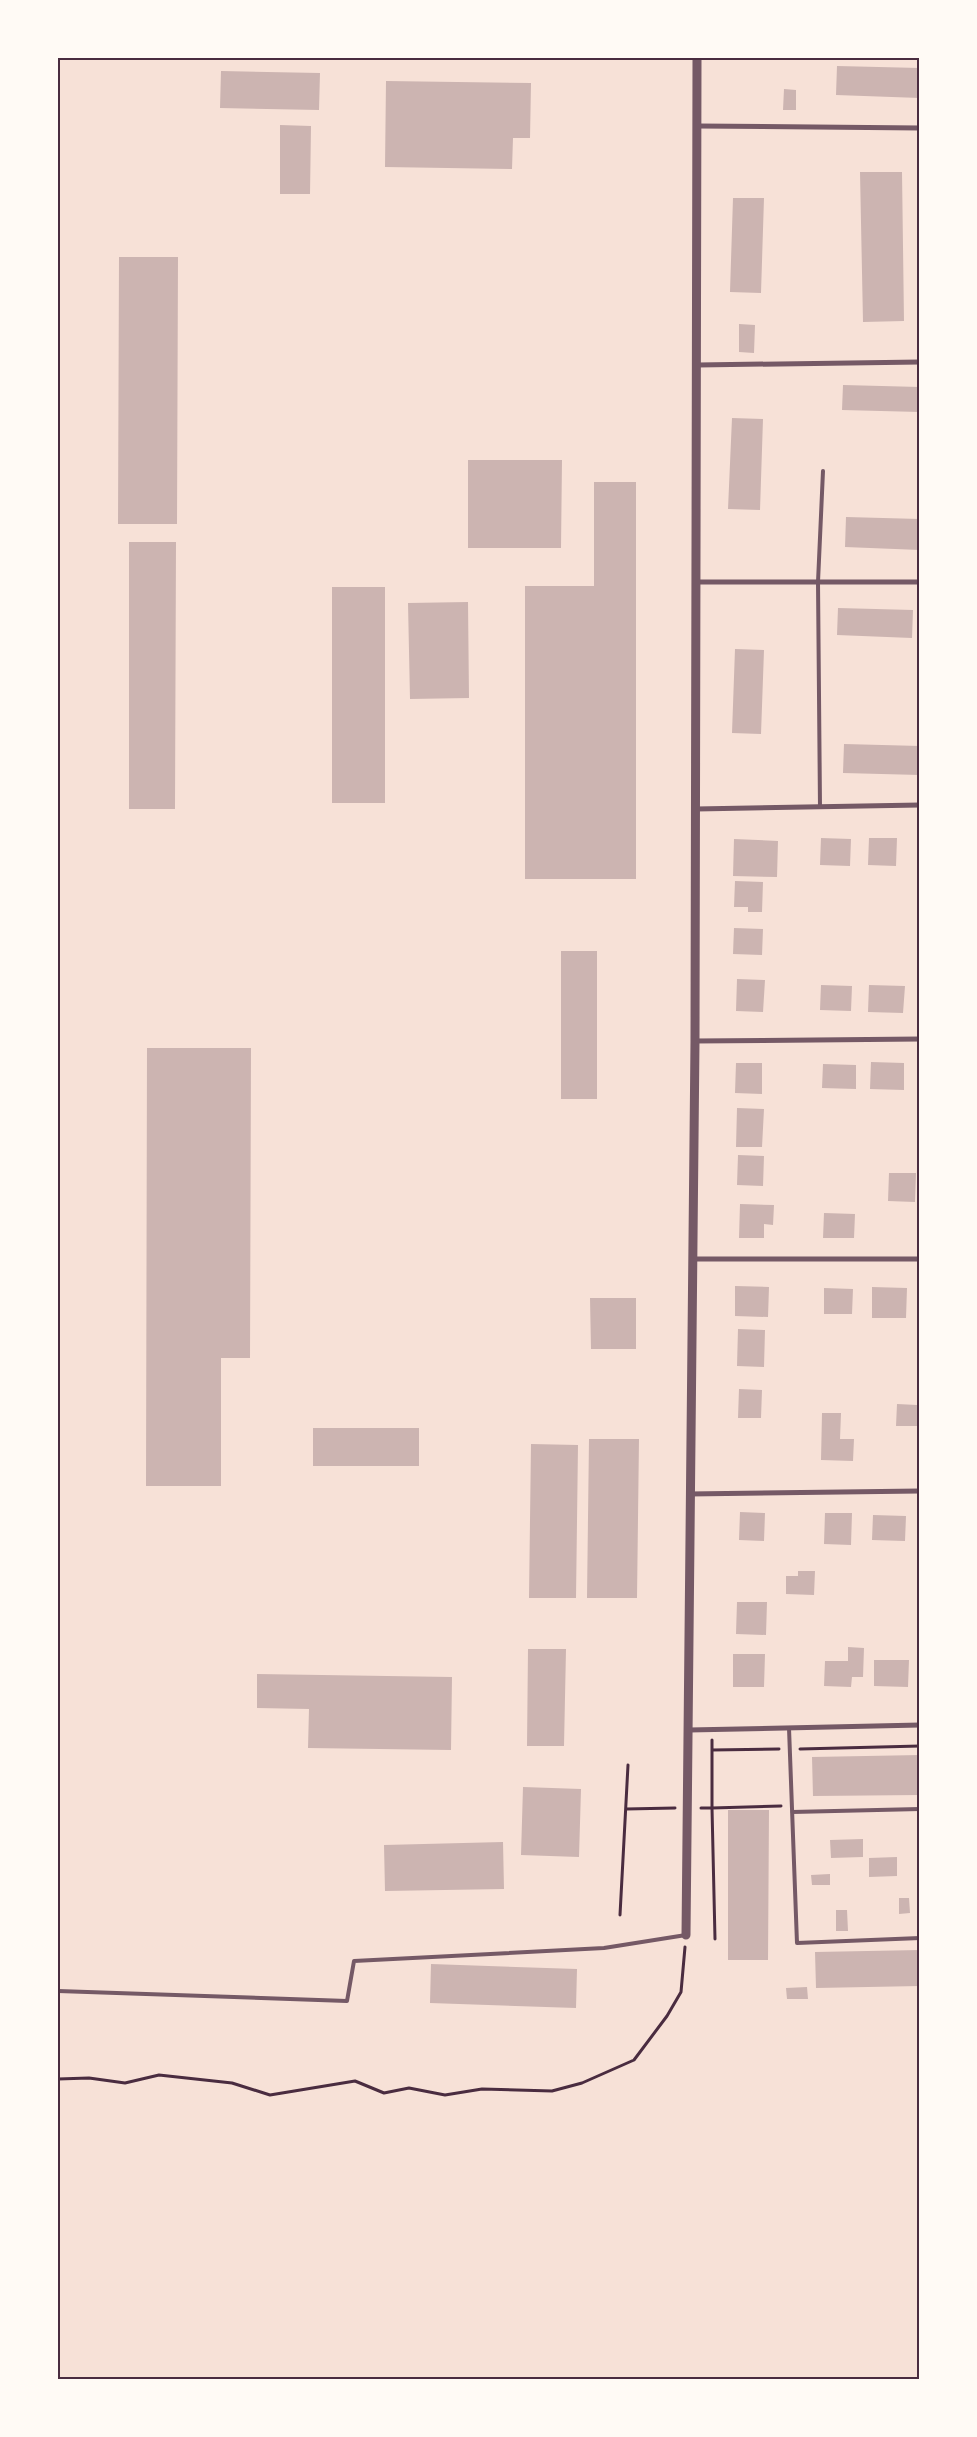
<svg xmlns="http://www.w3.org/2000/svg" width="977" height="2437" font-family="'DejaVu Sans',sans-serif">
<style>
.building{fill:#ccb4b1}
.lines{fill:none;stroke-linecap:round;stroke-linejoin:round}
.path{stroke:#4a2c40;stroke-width:3}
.service{stroke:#755966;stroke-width:4}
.minor{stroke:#755966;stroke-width:5}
.tertiary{stroke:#755966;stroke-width:9}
.neatline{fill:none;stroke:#4a2c40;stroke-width:2}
</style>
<rect width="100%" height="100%" fill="#f7e1d7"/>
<path class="building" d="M837,66L920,68V98L836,95Z
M221,71L320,73L319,110L220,108Z
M386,81L531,83L530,138H513L512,169L385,167Z
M58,82H60L59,155H58Z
M784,89L796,90V110H783Z
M280,125L311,126L310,194H280Z
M860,172H902L904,321L863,322Z
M733,198H764L761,293L730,292Z
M119,257H178L177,524H118Z
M739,324L755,325L754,353L739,352Z
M843,385L920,387V412L842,410Z
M732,418L763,419L760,510L728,509Z
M468,460H562L561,548H468Z
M594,482H636V879H525V586H594Z
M846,517L920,519V550L845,547Z
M129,542H176L175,809H129Z
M332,587H385V803H332Z
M468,602L469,698L410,699L408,603Z
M838,608L913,610L912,638L837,635Z
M735,649L764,650L761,734L732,733Z
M844,744L920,746V775L843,773Z
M821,838L851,839L850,866L820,865Z
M869,838H897L896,866L868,865Z
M734,839L778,841L777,877L733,876Z
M735,881L763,882L762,912H748V907H734Z
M734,928L763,929L762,955L733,954Z
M561,951H597V1099H561Z
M737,979L765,980L763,1012L736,1011Z
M821,985L852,986L851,1011L820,1010Z
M869,985L905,986L903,1013L868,1012Z
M147,1048H251L250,1358H221V1486H146Z
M871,1062L904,1063V1090L870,1089Z
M736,1063H762V1094L735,1093Z
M823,1064L856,1065V1089L822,1088Z
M737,1108L764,1109L762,1147H736Z
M738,1155L764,1156L763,1186L737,1185Z
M889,1173H916L915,1202L888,1201Z
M740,1204L774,1205L773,1225L764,1224V1238H739Z
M824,1213L855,1214L854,1238H823Z
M735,1286L769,1287L768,1317L735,1316Z
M872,1287L907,1288L906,1318H872Z
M824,1288L853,1289L852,1314H824Z
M590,1298H636V1349H591Z
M738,1329L765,1330L764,1367L737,1366Z
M739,1389L762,1390L761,1418H738Z
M897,1404L917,1405V1426H896Z
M822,1413H841L840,1439H854L853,1461L821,1460Z
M313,1428H419V1466H313Z
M589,1439H639L637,1598H587Z
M531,1444L578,1445L576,1598H529Z
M740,1512L765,1513L764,1541L739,1540Z
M825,1513H852L851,1545L824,1544Z
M873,1515L906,1516L905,1541L872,1540Z
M798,1571H815L814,1595L786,1594V1576H798Z
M737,1602H767L766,1635L736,1634Z
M848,1647L864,1648L863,1677H852L851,1687L824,1686L825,1661H848Z
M528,1649H566L564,1746H527Z
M733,1654H765L764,1687H733Z
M874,1660H909L908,1687L874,1686Z
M257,1674L452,1677L451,1750L308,1748L309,1709L257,1708Z
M920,1755V1795L813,1796L812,1757Z
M523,1787L581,1789L579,1857L521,1855Z
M728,1810H769L768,1960H728Z
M863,1839V1857L831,1858L830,1840Z
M503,1842L504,1889L385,1891L384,1845Z
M897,1857V1876L869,1877V1858Z
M830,1874V1885H812L811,1875Z
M899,1898H909L910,1913L899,1914Z
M836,1910H847L848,1931H836Z
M920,1950V1986L816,1988L815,1952Z
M431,1964L577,1969L576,2008L430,2003Z
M807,1987L808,1999H787L786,1988Z"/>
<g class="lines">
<path class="path" d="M800,1749L920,1746
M712,1750L779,1749
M701,1808H712V1740
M626,1809L675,1808
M620,1915L628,1765
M715,1939L712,1808L781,1806
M58,2079L89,2078L125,2083L159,2075L232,2083L270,2095L355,2081L384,2093L409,2088L445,2095L482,2089L552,2091L582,2083L634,2060L667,2016L681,1992L685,1947"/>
<path class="service" d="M820,807L818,582L823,471
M789,1728L797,1943L920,1938
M792,1812L920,1809
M58,1991L347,2001L354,1961L604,1948L686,1935"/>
<path class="minor" d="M698,126L920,128
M698,365L920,362
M696,582H920
M696,809L920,805
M695,1041L920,1039
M693,1259H920
M689,1494L920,1491
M689,1730L920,1725"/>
<path class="tertiary" d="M686,1935L695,1041L697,58"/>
</g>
<rect width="977" height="2437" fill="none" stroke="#fffaf5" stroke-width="118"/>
<rect x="59" y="59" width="859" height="2319" class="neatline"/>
</svg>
